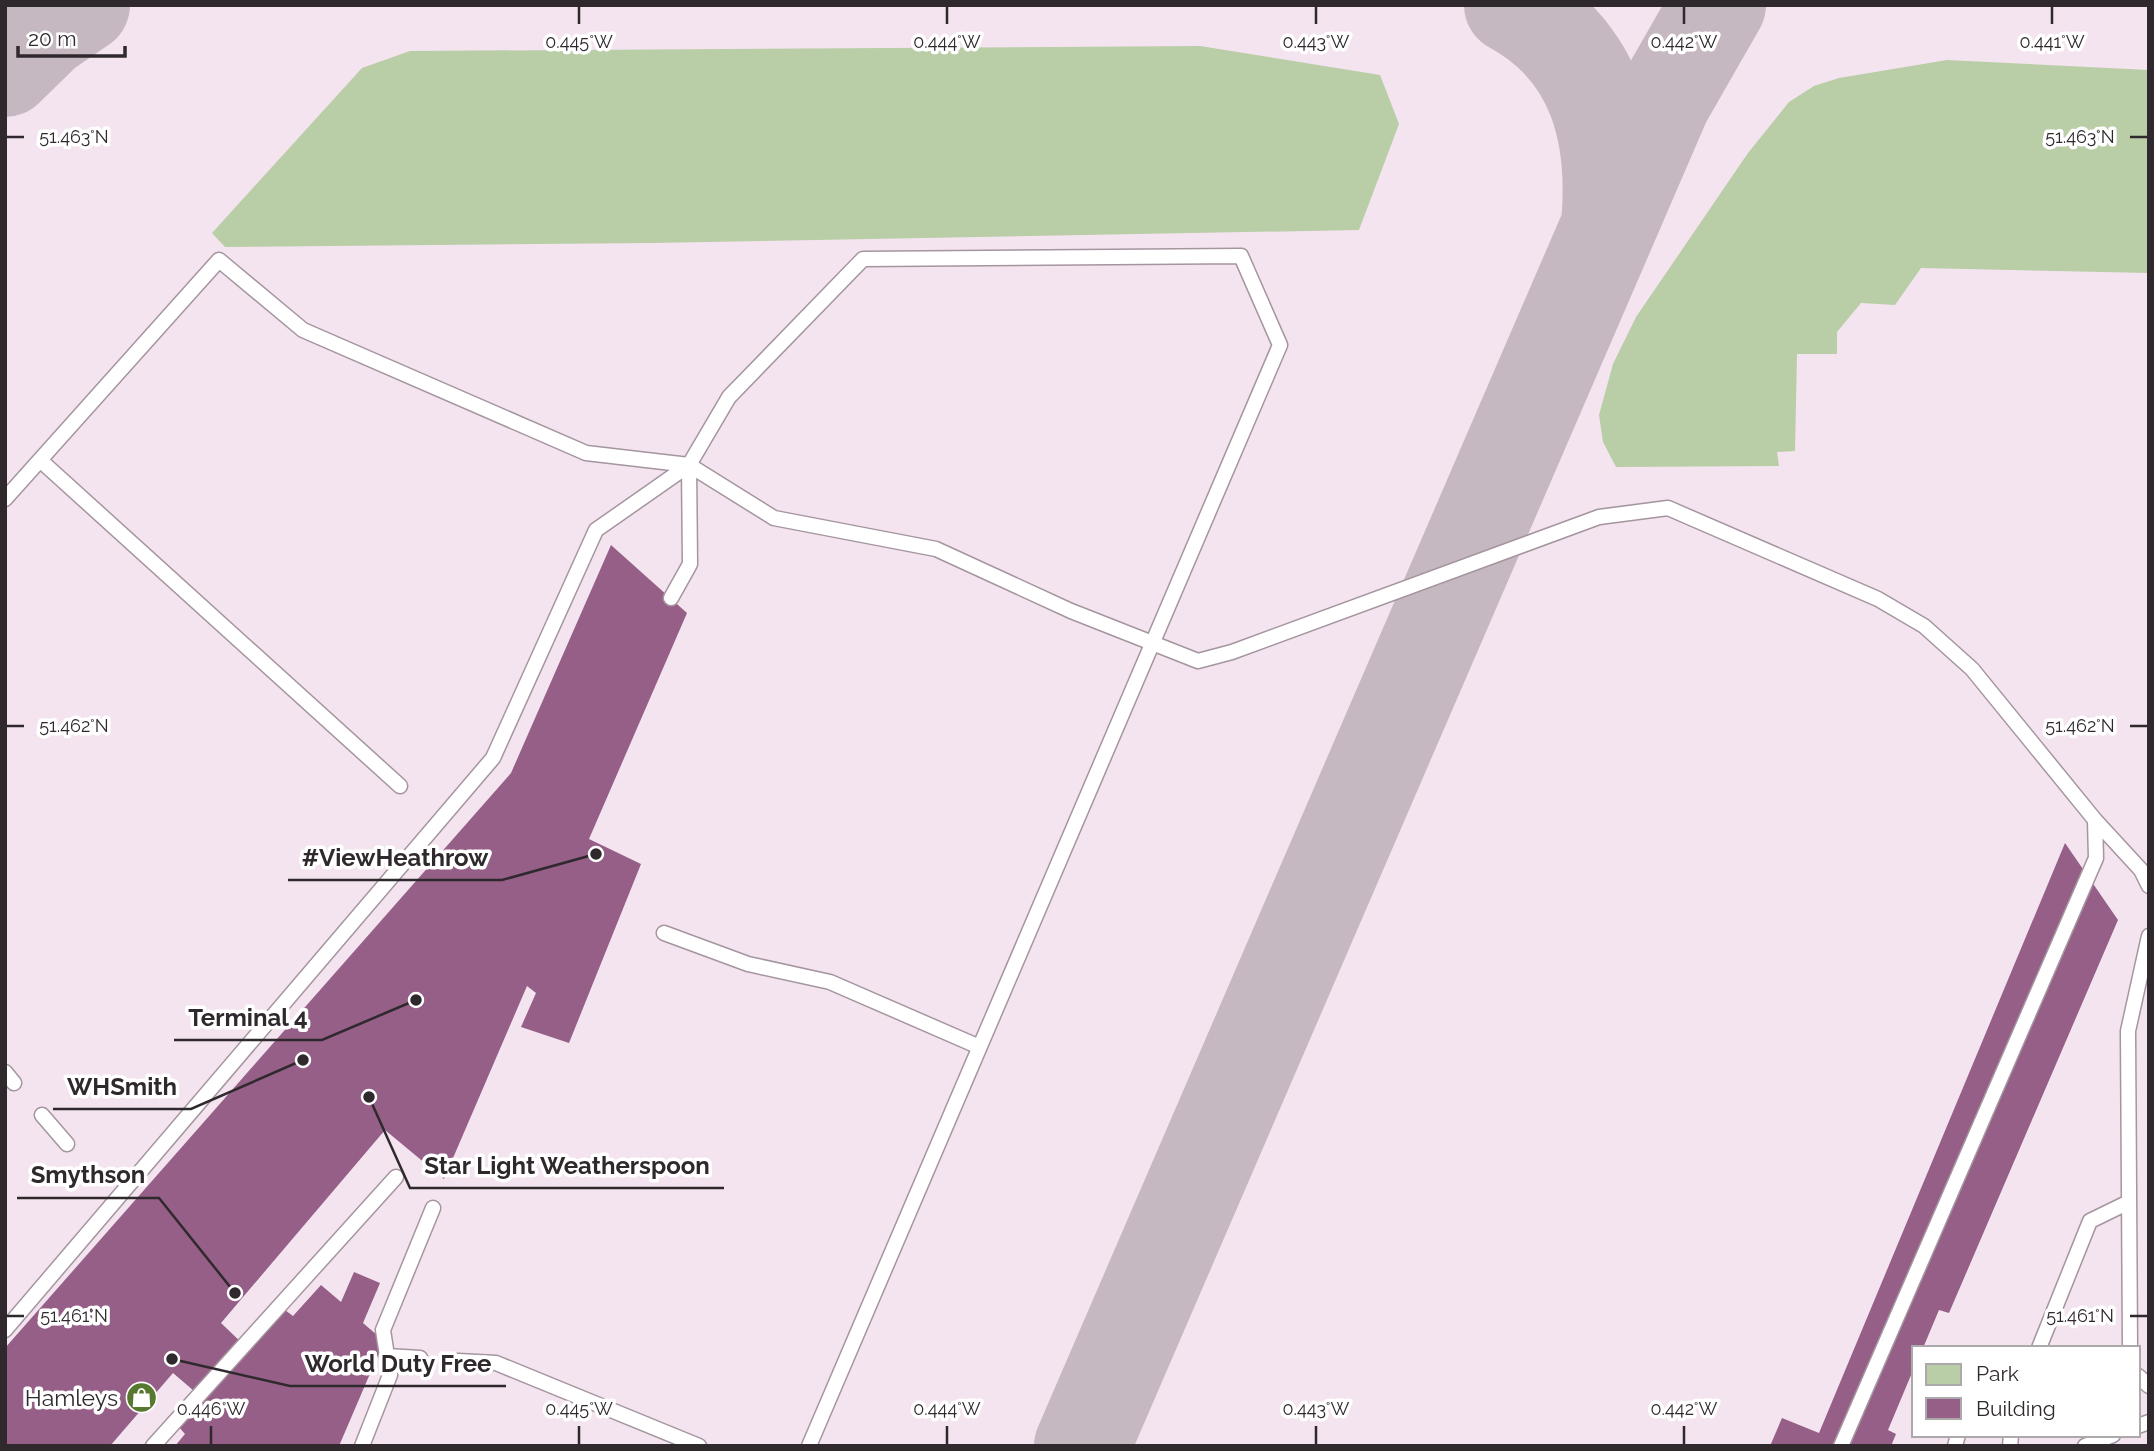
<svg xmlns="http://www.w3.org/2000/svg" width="2154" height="1451" font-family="Raleway,sans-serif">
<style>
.green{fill:#b9cda6}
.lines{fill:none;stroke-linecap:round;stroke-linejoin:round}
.taxiway{stroke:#c6b8c1;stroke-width:96}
.building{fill:#965f87}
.service-casing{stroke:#a4959f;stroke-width:17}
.service{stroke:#fff;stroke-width:14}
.ticks{fill:none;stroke:#2f292d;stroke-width:2.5}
.labels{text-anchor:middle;stroke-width:7;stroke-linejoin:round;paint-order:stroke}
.poi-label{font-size:23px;fill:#2f292d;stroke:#fff;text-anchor:end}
.ticks-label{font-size:18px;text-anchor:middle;fill:#2f292d;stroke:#fff;stroke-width:7;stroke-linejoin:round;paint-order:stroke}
.leader{fill:none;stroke:#2f292d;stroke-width:2.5}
.callout-dot{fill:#2f292d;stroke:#fff;stroke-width:2.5}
.callout-label{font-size:24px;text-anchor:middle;font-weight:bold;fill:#2f292d;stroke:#fff;stroke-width:7;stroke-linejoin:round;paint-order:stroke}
</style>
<rect width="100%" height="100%" fill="#f4e4ef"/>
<path class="green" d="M1200,46L1380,75L1399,124L1359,230L651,243L225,247L212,233L362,68L410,51Z
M1947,60L2149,70V273L1921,268L1895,305L1861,303L1837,332V354H1797L1795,451L1777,452L1779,466L1616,467L1603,442L1599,415L1613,364L1636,317L1748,153L1789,102L1814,86L1839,78Z"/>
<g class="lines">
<path class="taxiway" d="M1512,5C1597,51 1617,135 1609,225
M5,69L44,31L82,5
M1082,1446L1663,101L1718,5"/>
</g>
<path class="building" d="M611,545L687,613L589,839L641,864L569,1043L521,1027L536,993L527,986L444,1179L385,1130L221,1323L245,1346L281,1307L293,1316L321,1285L341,1302L354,1272L380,1283L363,1323L384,1341L339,1446H175L185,1434L178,1426L201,1397L173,1373L110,1446H5V1348L511,773Z
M2065,843L2118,920L1949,1313L1939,1310L1923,1348H1914V1368L1888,1430L1896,1434L1891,1446H1770L1782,1418L1819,1433Z"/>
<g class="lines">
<defs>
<path id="service" d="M40,460L400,786
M5,499L219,260L303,330L586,453L689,465
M671,598L690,564L689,465L729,397L863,259L1241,256L1280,345L809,1446
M664,933L748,964L830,982L975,1045
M5,1072L14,1083
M42,1115L67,1144
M5,1330L493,758L596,530L689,465L774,518L936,549L1071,611L1198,661L1232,652L1599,517L1668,508L1878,599L1924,626L1972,669L2095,820L2141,870L2149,886
M2039,1348L2090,1221L2129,1202
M2130,1348L2128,1031L2149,936
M387,1356L420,1358
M458,1361L496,1363L699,1446
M2138,1376L2149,1386
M2138,1426L2149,1422
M153,1446L396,1177
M362,1446L390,1375L383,1330L433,1208
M1841,1446L2096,858L2095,820
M1955,1446L1958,1435
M2010,1446L2011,1435
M2085,1446L2113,1435"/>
</defs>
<use href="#service" class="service-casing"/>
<use href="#service" class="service"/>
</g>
<path class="ticks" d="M579,7V24M947,7V24M1316,7V24M1684,7V24M2052,7V24M7,137H24M2130,137H2147M7,726H24M2130,726H2147M7,1316H24M2130,1316H2147M211,1426V1444M579,1426V1444M947,1426V1444M1316,1426V1444M1684,1426V1444"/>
<defs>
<symbol id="shop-disc" viewBox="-11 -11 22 22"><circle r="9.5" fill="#57782f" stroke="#fff"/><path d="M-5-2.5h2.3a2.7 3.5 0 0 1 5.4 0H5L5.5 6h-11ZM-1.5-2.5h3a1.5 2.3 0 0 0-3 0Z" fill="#fff"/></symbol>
</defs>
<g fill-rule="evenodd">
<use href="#shop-disc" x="124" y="1380" width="35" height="35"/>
</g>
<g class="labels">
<g class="poi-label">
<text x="118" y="1406">Hamleys</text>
</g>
</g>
<g class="ticks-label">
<text x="579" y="48">0.445°W</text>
<text x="947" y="48">0.444°W</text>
<text x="1316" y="48">0.443°W</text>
<text x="1684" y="48">0.442°W</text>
<text x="2052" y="48">0.441°W</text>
<text x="74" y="143">51.463°N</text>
<text x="2080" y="143">51.463°N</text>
<text x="74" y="732">51.462°N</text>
<text x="2080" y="732">51.462°N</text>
<text x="74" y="1322">51.461°N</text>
<text x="2080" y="1322">51.461°N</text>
<text x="211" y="1415">0.446°W</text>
<text x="579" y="1415">0.445°W</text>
<text x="947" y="1415">0.444°W</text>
<text x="1316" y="1415">0.443°W</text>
<text x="1684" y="1415">0.442°W</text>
</g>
<path class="leader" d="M596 854L502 880H288M416 1000L322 1040H174M303 1060L191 1109H53M369 1097L410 1188H724M235 1293L159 1198H17M172 1359L290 1386H506"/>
<g class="callout-dot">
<circle cx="596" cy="854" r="7"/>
<circle cx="416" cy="1000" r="7"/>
<circle cx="303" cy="1060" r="7"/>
<circle cx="369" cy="1097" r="7"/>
<circle cx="235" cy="1293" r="7"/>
<circle cx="172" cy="1359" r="7"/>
</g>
<g class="callout-label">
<text x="395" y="866">#ViewHeathrow</text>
<text x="248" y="1026">Terminal 4</text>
<text x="122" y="1095">WHSmith</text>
<text x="567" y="1174">Star Light Weatherspoon</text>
<text x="88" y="1183">Smythson</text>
<text x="398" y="1372">World Duty Free</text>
</g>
<rect width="2154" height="1451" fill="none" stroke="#2f292d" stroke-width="14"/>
<rect x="1912" y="1346" width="228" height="91" fill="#ffffff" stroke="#aca9ab" stroke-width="2"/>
<rect x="1926" y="1364" width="35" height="21" fill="#b9cda6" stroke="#aca9ab" stroke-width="2"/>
<text x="1976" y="1381" font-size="21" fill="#2f292d">Park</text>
<rect x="1926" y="1398" width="35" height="21" fill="#965f87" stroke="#aca9ab" stroke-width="2"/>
<text x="1976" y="1416" font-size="21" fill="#2f292d">Building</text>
<path d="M18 46v10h107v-10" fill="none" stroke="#2f292d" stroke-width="3.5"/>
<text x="28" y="46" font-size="21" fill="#2f292d" stroke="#ffffff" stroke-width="5" paint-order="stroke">20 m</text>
</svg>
